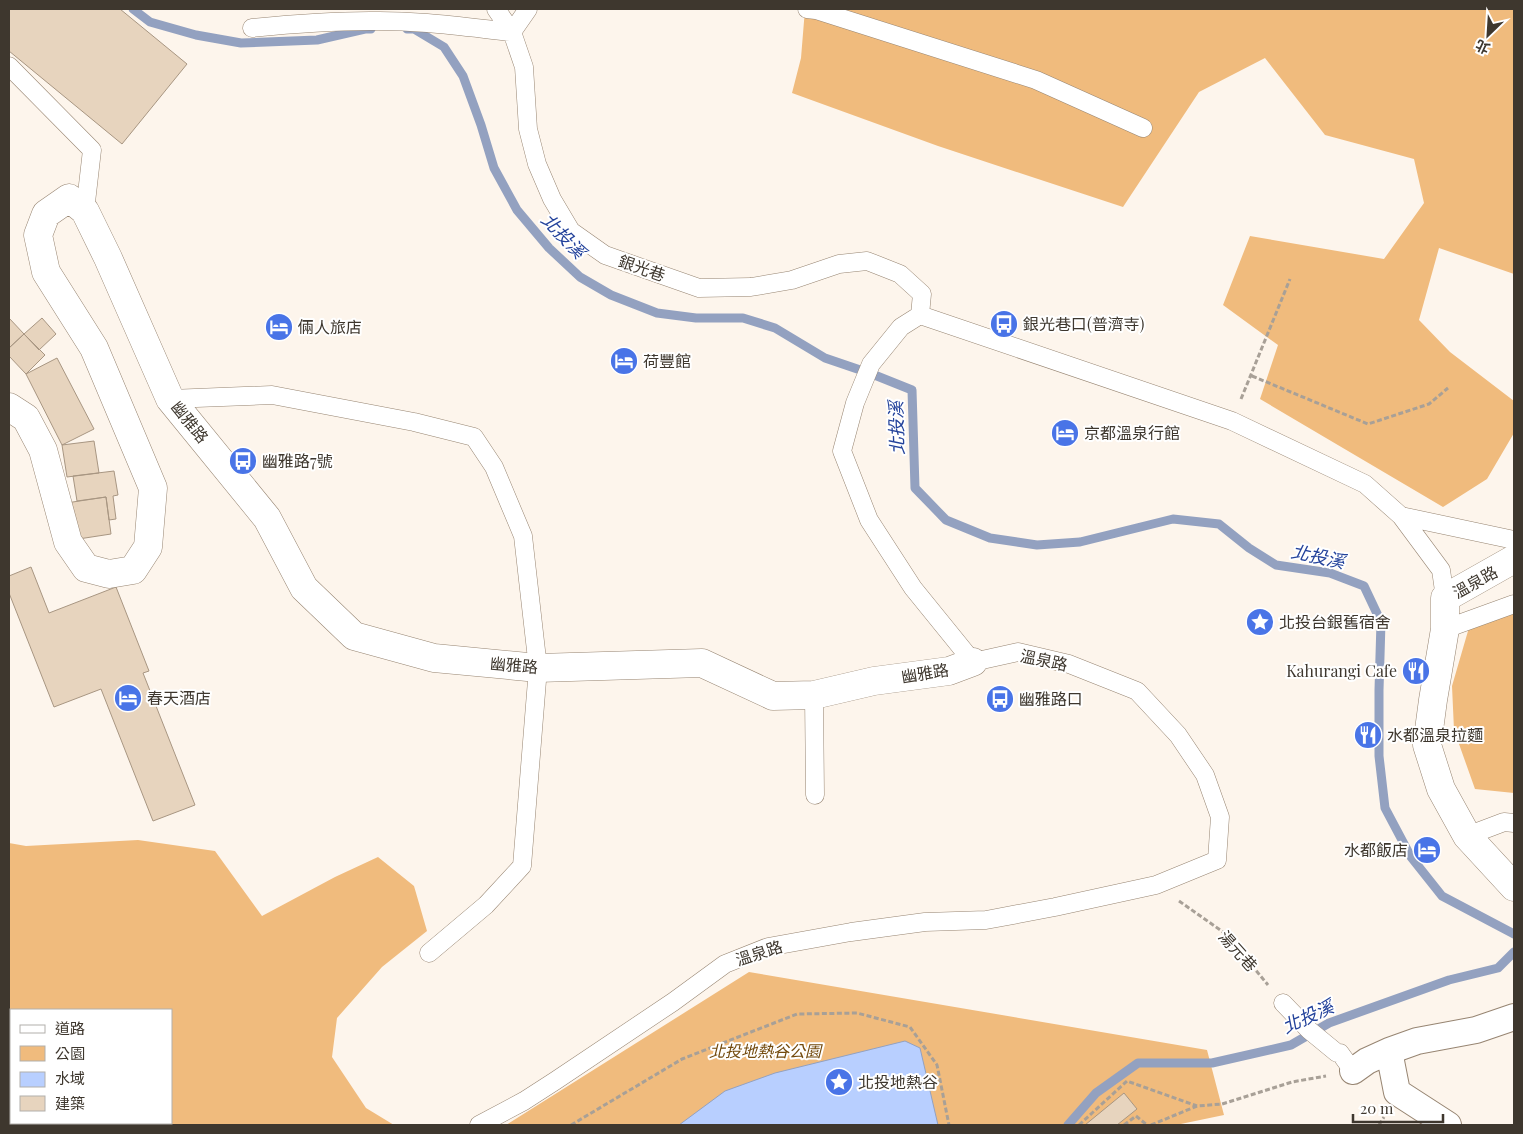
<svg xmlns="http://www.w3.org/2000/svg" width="1523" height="1134" font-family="'Playfair Display','Noto Sans TC',serif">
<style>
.green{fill:#f0bb7d;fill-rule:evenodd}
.water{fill:#b8cfff;stroke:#93a1c0}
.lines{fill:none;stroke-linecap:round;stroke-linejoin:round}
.stream{stroke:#93a1c0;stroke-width:9}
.building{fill:#e7d4be;stroke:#a89682}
.service-casing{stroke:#978572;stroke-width:19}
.pedestrian-casing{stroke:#978572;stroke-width:28}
.minor-casing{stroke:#978572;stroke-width:29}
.path{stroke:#a8a097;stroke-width:3;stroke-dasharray:5 2.5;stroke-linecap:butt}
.service{stroke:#fff;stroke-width:18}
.pedestrian{stroke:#fff;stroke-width:26}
.minor{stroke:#fff;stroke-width:28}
.labels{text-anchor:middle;stroke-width:4;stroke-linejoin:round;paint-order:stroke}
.street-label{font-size:16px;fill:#3e372e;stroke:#fff}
.poi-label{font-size:16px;fill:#3e372e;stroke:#fff;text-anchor:start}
.park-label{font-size:16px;font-style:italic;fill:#734a0d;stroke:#fff}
.water-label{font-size:18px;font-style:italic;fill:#23429b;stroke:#fff}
</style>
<rect width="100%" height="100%" fill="#fdf5ec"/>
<path class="green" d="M805,9H1514V274L1439,248L1419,320L1450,352L1514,401V433L1487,479L1443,507L1260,399L1278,345L1223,305L1250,236L1384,259L1424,203L1414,159L1325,135L1265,58L1199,92L1123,207L938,146L792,93L801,58Z
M1514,604V793L1475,789L1454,730L1452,686L1468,631L1484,607Z
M138,840L215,851L262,916L335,877L378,857L414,886L427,931L382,967L337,1018L332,1057L366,1108L394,1125H9V843L26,846ZM11,1010H171V1123H11Z
M749,972L1207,1050L1224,1115L1176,1125H506Z"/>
<path class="water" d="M905,1041L920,1048L938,1125H679L725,1091L775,1073Z"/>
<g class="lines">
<path class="stream" d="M133,9L150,22L196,35L241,43L317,40L365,29H371
M407,29H414L444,47L463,76L481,125L494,168L517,210L549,248L580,277L611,295L657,313L696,318H743L775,328L825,358L872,374L912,390L915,488L946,520L990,538L1037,545L1080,542L1173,519L1219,524L1249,548L1276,565L1330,573L1364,586L1381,622L1379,690V756L1385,808L1411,857L1442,896L1514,934
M1068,1125L1096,1093L1138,1063H1212L1291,1045L1329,1023L1449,980L1498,968L1514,952"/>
</g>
<path class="building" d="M9,9H120L187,64L122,144L9,51Z
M9,318L24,334L9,348Z
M42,318L56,334L39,350L24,334Z
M24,334L45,355L26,374L9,356V348Z
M57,358L94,429L62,445L26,374Z
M94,441L99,473L67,477L62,445Z
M114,471L118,495L113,496L116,519L109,520L106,497L77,501L73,476Z
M106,497L111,534L72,540L66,503Z
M31,567L49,613L116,587L149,671L143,673L195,805L153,821L101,689L54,707L9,593V576Z
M1124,1093L1137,1109L1117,1125H1085Z"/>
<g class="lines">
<defs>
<path id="service" d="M496,9L512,32L524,67L528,129L537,164L552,199L571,231L605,255L699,288L751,287L792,280L839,264L867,261L900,274L922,294L920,315
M807,9L816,10L1036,80L1143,128
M252,28C291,24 330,21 370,21C417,20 465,27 512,32L528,9
M9,66L92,150L85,211
M170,399L272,395L414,422L474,437L494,467L523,536L538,668L522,866L486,905L429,953
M1401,516L1514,540
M1445,629L1514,604
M814,695L815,795
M1467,836L1504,822L1514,823
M1283,1003L1309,1030L1337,1053H1340L1353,1071
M479,1125L524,1101L555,1081L673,1002L725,964L768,947L851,932L925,922L986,920L1055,907L1156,885L1217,860L1220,817L1205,775L1178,735L1137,691L1069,664L1018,652L973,662L913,588L869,520L842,451L855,403L871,364L901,327L920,315L1232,421L1365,484L1401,516L1441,570L1445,598"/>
<path id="pedestrian" d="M1389,1051L1397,1092L1448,1125
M1353,1071L1367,1061L1389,1051L1417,1041L1476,1030L1514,1017"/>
<path id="minor" d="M9,407L26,418L43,450L68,542L86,568L109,574L133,570L148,547L153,488L94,348L46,272L38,235L46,214L69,198L85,211L108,258L170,399L267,518L304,588L354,636L434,658L538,668L702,663L773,696L814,695L874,681L949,671L973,662
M1514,559L1445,598V629L1433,700L1427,745L1441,789L1467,836L1514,887"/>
</defs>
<use href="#service" class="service-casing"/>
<use href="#pedestrian" class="pedestrian-casing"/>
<use href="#minor" class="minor-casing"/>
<path class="path" d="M1252,376L1368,424L1429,404L1448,388
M1241,399L1290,279
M1179,901L1226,934L1268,985
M571,1125L682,1059L797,1014L857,1013L910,1027L937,1065L949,1125
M1079,1125L1127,1081L1197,1106
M1124,1125L1136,1116L1147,1125
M1151,1125L1197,1106L1222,1104L1292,1082L1326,1076
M1379,1125L1384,1117"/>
<use href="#service" class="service"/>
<use href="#pedestrian" class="pedestrian"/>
<use href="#minor" class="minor"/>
</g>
<defs>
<symbol id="bus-disc" viewBox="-11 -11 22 22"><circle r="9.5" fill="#4974e7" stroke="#fff"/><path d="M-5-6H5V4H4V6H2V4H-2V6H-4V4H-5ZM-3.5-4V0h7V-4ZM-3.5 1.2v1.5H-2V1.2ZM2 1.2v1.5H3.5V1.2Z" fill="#fff"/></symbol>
<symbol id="hotel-disc" viewBox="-11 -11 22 22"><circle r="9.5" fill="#4974e7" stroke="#fff"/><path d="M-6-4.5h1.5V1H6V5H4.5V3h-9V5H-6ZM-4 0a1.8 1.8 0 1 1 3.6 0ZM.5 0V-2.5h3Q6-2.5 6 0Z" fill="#fff"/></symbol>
<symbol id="sight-disc" viewBox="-11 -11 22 22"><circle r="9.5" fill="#4974e7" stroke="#fff"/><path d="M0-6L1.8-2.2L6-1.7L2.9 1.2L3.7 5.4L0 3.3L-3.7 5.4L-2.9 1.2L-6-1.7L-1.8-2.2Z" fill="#fff"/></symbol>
<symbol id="restaurant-disc" viewBox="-11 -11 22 22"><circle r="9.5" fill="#4974e7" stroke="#fff"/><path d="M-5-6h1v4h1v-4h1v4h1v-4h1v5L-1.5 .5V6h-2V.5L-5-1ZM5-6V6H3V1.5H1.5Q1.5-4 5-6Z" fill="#fff"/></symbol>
</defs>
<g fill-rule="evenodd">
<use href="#bus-disc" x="988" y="308" width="32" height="32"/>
<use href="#hotel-disc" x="263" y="311" width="32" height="32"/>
<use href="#hotel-disc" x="608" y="345" width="32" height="32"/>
<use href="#hotel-disc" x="1049" y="417" width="32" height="32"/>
<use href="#bus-disc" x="227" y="445" width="32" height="32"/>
<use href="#sight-disc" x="1244" y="606" width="32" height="32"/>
<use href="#restaurant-disc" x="1400" y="655" width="32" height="32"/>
<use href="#hotel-disc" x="112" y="682" width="32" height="32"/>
<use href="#bus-disc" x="984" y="683" width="32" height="32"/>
<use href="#restaurant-disc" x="1352" y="719" width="32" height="32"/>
<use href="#hotel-disc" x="1411" y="834" width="32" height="32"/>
<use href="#sight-disc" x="823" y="1066" width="32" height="32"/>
</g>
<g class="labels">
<g class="street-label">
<text transform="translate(642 268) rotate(19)" y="6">銀光巷</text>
<text transform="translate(190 422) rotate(51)" y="6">幽雅路</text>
<text transform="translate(1475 582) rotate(-29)" y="6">溫泉路</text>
<text transform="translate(1044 660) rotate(12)" y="6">溫泉路</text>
<text transform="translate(514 665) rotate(5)" y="6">幽雅路</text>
<text transform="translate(925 673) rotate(-9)" y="6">幽雅路</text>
<text transform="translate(1238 951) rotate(48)" y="6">湯元巷</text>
<text transform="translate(759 953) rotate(-18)" y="6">溫泉路</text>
</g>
<g class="poi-label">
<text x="1023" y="330">銀光巷口(普濟寺)</text>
<text x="298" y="333">倆人旅店</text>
<text x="643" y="367">荷豐館</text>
<text x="1084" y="439">京都溫泉行館</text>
<text x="262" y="467">幽雅路7號</text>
<text x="1279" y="628">北投台銀舊宿舍</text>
<text x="1397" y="677" text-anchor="end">Kahurangi Cafe</text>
<text x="147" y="704">春天酒店</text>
<text x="1019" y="705">幽雅路口</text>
<text x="1387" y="741">水都溫泉拉麵</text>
<text x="1408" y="856" text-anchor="end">水都飯店</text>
<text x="858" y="1088">北投地熱谷</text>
</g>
<g class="park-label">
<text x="765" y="1057">北投地熱谷公園</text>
</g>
<g class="water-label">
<text transform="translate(563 236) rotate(46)" y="6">北投溪</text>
<text transform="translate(897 428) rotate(-92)" y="6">北投溪</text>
<text transform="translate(1318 557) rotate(12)" y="6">北投溪</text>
<text transform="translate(1308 1017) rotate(-25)" y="6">北投溪</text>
</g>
</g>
<rect width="1523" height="1134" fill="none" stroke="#3e372e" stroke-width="20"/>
<rect x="10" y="1009" width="162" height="115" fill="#ffffff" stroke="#b2afab"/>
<rect x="20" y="1025" width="25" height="8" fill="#ffffff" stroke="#b2afab"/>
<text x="55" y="1034" font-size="15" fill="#3e372e">道路</text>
<rect x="20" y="1046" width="25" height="15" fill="#f0bb7d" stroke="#b2afab"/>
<text x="55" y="1059" font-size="15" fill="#3e372e">公園</text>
<rect x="20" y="1072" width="25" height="15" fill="#b8cfff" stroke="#b2afab"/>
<text x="55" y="1084" font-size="15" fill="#3e372e">水域</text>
<rect x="20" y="1096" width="25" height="15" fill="#e7d4be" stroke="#b2afab"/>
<text x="55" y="1109" font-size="15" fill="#3e372e">建築</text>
<g transform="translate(1488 35) rotate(205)" stroke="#ffffff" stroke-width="4" paint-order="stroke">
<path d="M0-4L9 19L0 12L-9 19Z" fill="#3e372e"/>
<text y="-8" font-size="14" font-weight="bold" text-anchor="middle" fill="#3e372e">北</text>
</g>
<path d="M1353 1114v8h90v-8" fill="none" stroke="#3e372e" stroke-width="2.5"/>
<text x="1360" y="1114" font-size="15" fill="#3e372e" stroke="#ffffff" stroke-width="4" paint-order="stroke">20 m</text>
</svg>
